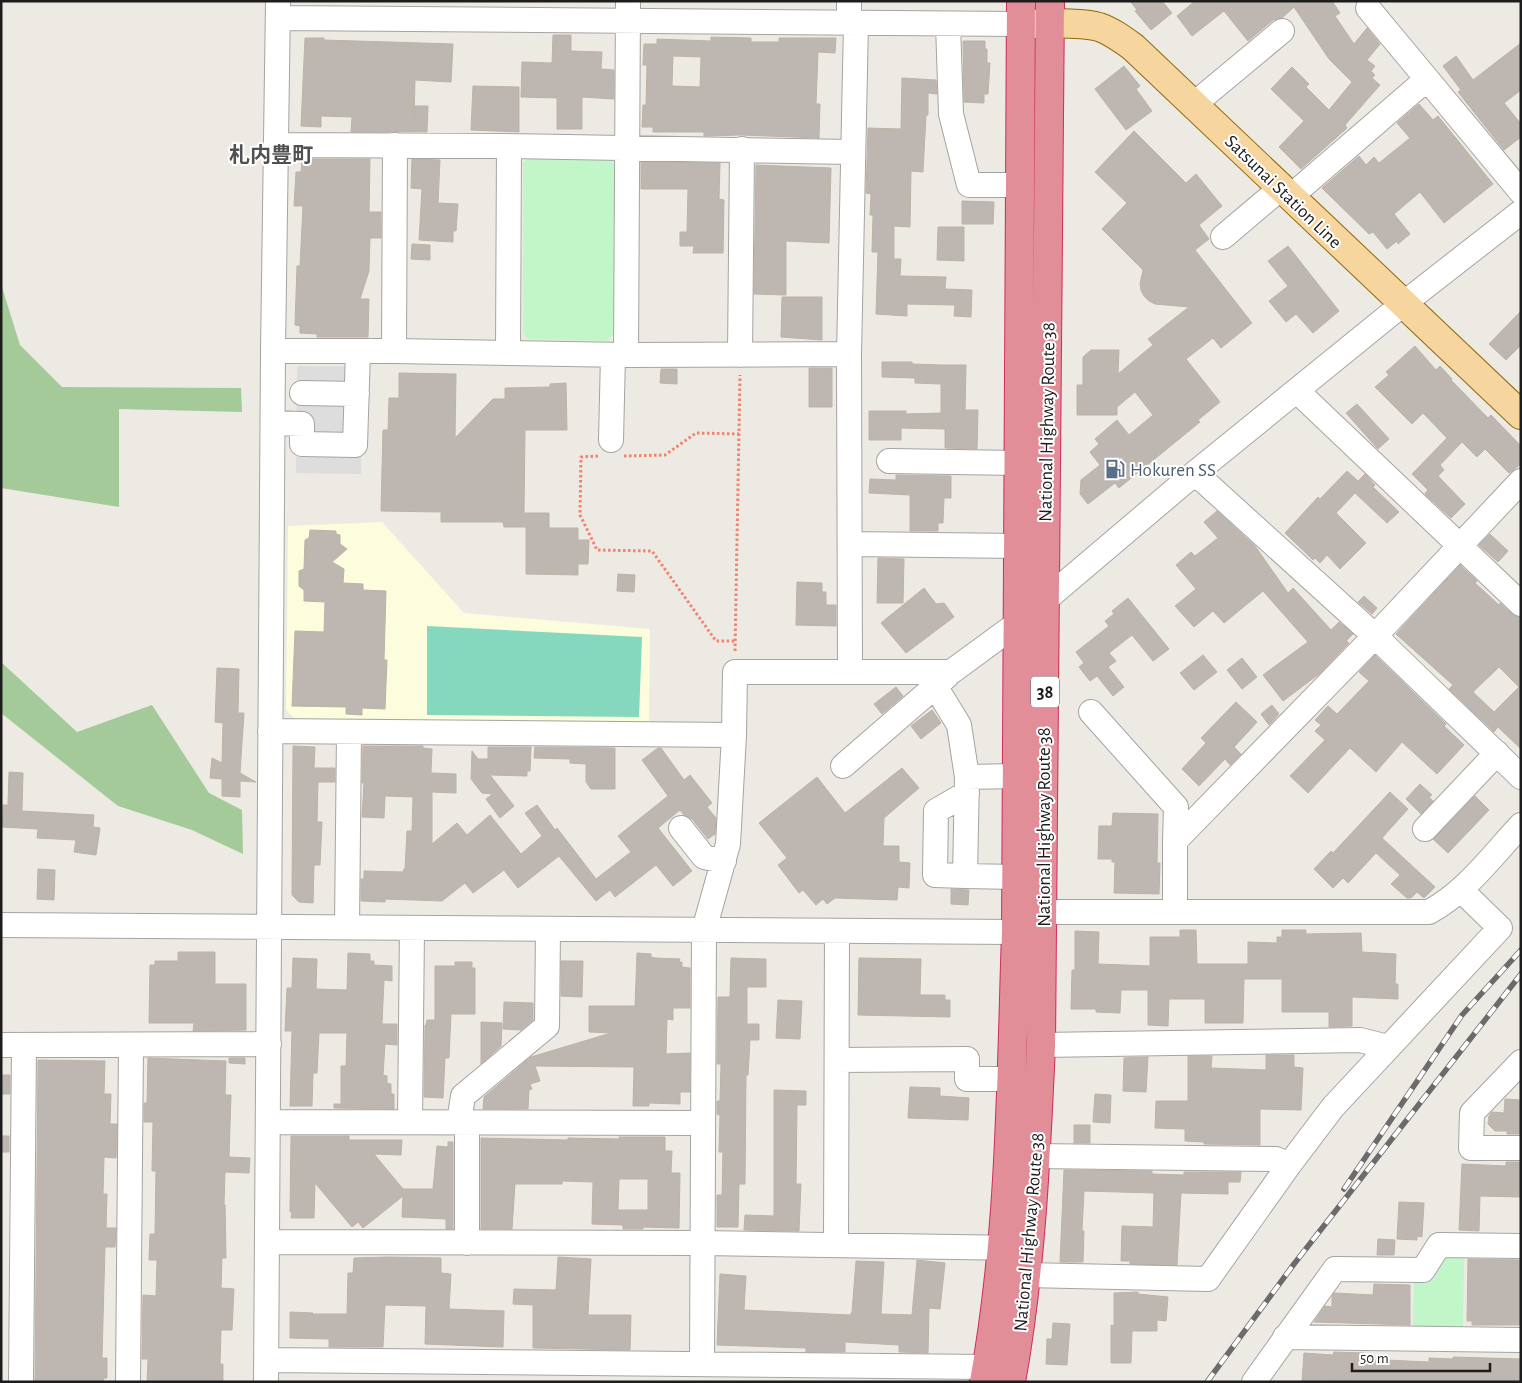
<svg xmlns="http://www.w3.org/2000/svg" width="1522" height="1383" font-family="'Alegreya Sans','Noto Sans JP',sans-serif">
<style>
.education{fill:#fbfddc}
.forest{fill:#a5ca9a}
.park{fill:#c1f6c8}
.pitch{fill:#85d8bd}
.parking{fill:#ddd}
.building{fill:#beb6b0;stroke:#beb2a6;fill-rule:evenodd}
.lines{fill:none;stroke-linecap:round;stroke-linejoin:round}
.minor-casing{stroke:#a4a4a4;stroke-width:26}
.major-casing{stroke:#8d6808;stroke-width:30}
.highway-casing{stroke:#ce2d5b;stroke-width:30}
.path{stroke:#f18470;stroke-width:3;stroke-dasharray:2.5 2.5;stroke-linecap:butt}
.minor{stroke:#fff;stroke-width:24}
.major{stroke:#f6d59f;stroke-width:28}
.highway{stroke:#e18e99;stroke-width:28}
.rail-casing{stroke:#6b6b6b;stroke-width:5.5}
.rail{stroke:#fff;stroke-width:4;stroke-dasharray:11;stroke-linecap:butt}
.labels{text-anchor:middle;stroke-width:4;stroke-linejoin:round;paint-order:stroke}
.shield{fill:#fff;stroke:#616161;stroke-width:1}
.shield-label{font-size:18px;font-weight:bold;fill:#1d1d1d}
.street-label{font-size:19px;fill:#1d1d1d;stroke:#fff}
.service-label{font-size:19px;fill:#4e5e75;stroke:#fff;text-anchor:start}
.quarter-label{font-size:21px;font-weight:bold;fill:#505050;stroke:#fff}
</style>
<rect width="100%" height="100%" fill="#edeae3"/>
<path class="education" d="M382,522L464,613L650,629L649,723L296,720L286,710L288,526Z"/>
<path class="forest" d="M1,284L20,345L62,387L241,388L242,412L119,409V507L1,488Z
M1,662L77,732L152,705L209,793L242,810L243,854L192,830L118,806L1,713Z"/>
<path class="park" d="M528,158H610L615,166L614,333L607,341L527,339L523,334V163Z
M1447,1257L1464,1258L1463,1328L1413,1327L1414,1280H1433Z"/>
<path class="pitch" d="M427,626L642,637L639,717L427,715Z"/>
<path class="parking" d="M297,366L362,367L361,474L296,473Z"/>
<path class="building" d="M1130,1H1162L1172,13L1151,30L1135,11L1137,10Z
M1195,1H1332L1340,13L1335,16L1354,44L1367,28L1380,44L1367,60L1375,66L1371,71L1375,75L1372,78L1380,85L1345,125L1347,128L1301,169L1279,147L1304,121L1271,89L1292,67L1309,84L1306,87L1329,110L1352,82L1329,59L1294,7L1282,18L1273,20L1248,41L1224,11L1192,36L1177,16Z
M553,35H571V51L602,52L601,69L614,70V99L582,97V129H557V98L521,97L522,62L552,63Z
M711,37L751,38V42H779V38H836L835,53L818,52L816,104H820L819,138L740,135L704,136V132H653V127H642L643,105H646L647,65H643L644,44H657V39L711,41ZM673,56L701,57L700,87L672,86Z
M305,38H324V40L453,44L451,82L415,80L414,119L415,106H428L427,132H351L352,117L321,116V127L301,126Z
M963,41H985V49H987V63H990L988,94H984V103L964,102Z
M1521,43V90L1504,103L1521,124V137L1504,150L1458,92L1461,90L1443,66L1456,56L1473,80Z
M1124,66L1140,86L1136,89L1152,111L1126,130L1095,89Z
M902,78L936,80L937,94L928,93V115H926L923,172L911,171L910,227L894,226V259H901L900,276L946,277L945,289L972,290L971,317L954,316L955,305L907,304V316L876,314L878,252H872L873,215H870L871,194L866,193L868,128L901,129Z
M473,86L519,87V132L471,130Z
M1419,104L1433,120L1438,116L1493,184L1444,223L1420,192L1394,214L1410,234L1398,244L1397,241L1387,249L1373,232L1369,234L1322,188L1359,156L1366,165L1374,157L1379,163L1410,138L1397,123Z
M1134,131L1186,183L1196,174L1222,206L1199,225L1209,239L1195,250L1252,323L1221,348L1213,338L1186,359L1220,402L1198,420L1200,422L1119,488L1115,483L1088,504L1080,494L1081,480L1100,465L1090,452L1099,444L1095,439L1117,420L1129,435L1153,415L1135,392L1117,407V415H1077V385H1083V357L1091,350H1119L1118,374L1153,345L1148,339L1189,307L1155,304L1149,301L1144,296L1141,290L1140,284L1143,270L1102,229L1127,203L1095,172Z
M311,159H370L369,212H381V238H370L369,271L360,299H369L368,337H317V334L300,333V326L295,325L297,266H300L303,206H294L296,172H301L302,161L311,162Z
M412,159L440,160L438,203L458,204L456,231H453V242L419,240L422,189L411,188Z
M641,162L720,163L719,199L724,200L723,253H693L694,246H680V232H687L688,189H641Z
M756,165L831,168L829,243L786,241V295L754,294Z
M962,201L994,202L993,224H962Z
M938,227H964V261L937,260Z
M412,244L430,245V260L411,259Z
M1288,246L1339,311L1313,333L1296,314L1286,322L1269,301L1288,286L1268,261Z
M782,297H822V340L781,337Z
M1521,311V345L1506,360L1489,344Z
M1415,346L1436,370L1440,366L1452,379L1451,380L1488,418L1491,415L1521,446V464L1509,473L1485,449L1477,457L1462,442L1440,465L1444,470L1438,476L1465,504L1451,518L1426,495L1425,493L1428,490L1412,474L1447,438L1423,413L1412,424L1375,387L1389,375L1386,372Z
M882,362H912V364L942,365H966L965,410H978L977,449L945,448V429L901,428V440H869V411H906V414L941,413V384L915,383V378L882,377Z
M809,368H832V407H809Z
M661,369H677V384L660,383Z
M399,373L456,374L455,438L493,399H505V388L550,387V384L566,383L567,430H525L524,513H549V528H578V540H589L588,564H578V575L526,574V527H504L503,522H441V512L381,511L383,430H388L389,398H399Z
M1357,404L1389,439L1378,449L1346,413Z
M1347,471L1358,481L1365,474L1375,485L1373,487L1399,512L1387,523L1355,493L1336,513L1366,543L1340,569L1327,555L1320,563L1315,558L1313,560L1285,533L1318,497L1320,499Z
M896,475L951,476V498H944L943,523H938V531H910V495L869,493L870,479L896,480Z
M1217,511L1255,546L1288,593L1293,588L1331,630L1339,622L1353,634L1346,641L1349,643L1319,674L1283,701L1263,675L1308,642L1263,591L1224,623L1213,611L1194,627L1175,606L1196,589L1176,565L1191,552L1195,556L1218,538L1204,522Z
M310,530L336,531V534L340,535V544L347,549L332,562L344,569L343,583L363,584V590L386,591L384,660H387L385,709L362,708V715L346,714V707L292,706L295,631L324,632L325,602L304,601V590L299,586V571L304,569L305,540L309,538Z
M1490,534L1508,551L1498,562L1479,545Z
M878,558L904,559L903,603H877Z
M1460,565L1477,581L1475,583L1499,605L1500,603L1512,614L1521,618V749L1498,727L1494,732L1449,689L1453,685L1396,634ZM1499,667L1519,687L1494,712L1473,692Z
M618,574L635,575L634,592L617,591Z
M797,582L822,583V592H826V605H836V626L796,625Z
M924,588L936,604L944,603L954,617L906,653L881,623Z
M1364,596L1377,608L1372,614L1358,602Z
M1128,598L1169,649L1153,661L1132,635L1109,653L1116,661L1108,667L1124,687L1113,696L1097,676L1090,681L1079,667L1084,663L1076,652L1109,626L1105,621L1114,614L1112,611Z
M1203,655L1217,672L1194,690L1180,673Z
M1375,655L1446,724L1444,726L1464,745L1437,774L1402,742L1376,772L1350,748L1308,793L1290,776L1325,740L1315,731L1321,725L1315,720L1328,706L1337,714L1369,681L1359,672Z
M1242,658L1257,677L1242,689L1227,670Z
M217,668L239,669L238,713H244L240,773L256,782L240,781V797L222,796V779L210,778L212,758L222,763L223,723L215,722Z
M896,687L903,696L882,714L874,704Z
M1236,702L1257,722L1234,747L1241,754L1230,765L1225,759L1199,786L1182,769L1206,743L1201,738Z
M1272,705L1279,714L1269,725L1261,714Z
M932,710L941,723L921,739L911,726Z
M293,746L315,747L314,768H335V782H318L317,822H322L320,865H314L313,903L299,902L292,895Z
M363,746H423V748L432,749L431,773L456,774V793L432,792V844L457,823L467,835L490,815L521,854L542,836L525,813L537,805L555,830L557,828L596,879L631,852L618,836L668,796L642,760L658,748H661L684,780L690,775L712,803L707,807L716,818L715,834L708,839L692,819L684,815L680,810L658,828L692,871L673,886L656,865L615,897L610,890L596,901L559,856L518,888L504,870L473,893L465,883L442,901L385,899V902L361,901V879H364V871L403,872L404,869H405L407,831H412L413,797L385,796L384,818L362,817L364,783H362Z
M488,747H531L530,771H527V776L490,775L514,806L500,818L486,799L493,794L482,793L471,779L472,751L478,759H488Z
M535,747L615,748V789H591L586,782V764L570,763V759L534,758Z
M902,768L919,788L884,818L883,846H899V862L910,863L909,888L898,887L897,900L835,898L827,904L823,899L816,905L803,890L799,893L778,865L787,858L759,823L817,777L845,813Z
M9,772L23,773L22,811L94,815L93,827L100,828L96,855L74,852L76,840L37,838L38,829L2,827L3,805H8Z
M1420,784L1432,795L1429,797L1433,801L1421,814L1406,799Z
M1390,792L1408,809L1382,838L1435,887L1424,898L1417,892L1411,898H1407L1391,884L1400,875L1376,853L1348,883L1343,878L1333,888L1314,869L1331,851L1333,853Z
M1475,796L1489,810L1448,853L1433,839Z
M1113,813L1158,814L1157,863H1160L1159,894L1114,893L1115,862H1112V859H1098L1099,826H1112Z
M38,869L55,870L54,900L37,899Z
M951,889L969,890L968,905L951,904Z
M1180,930H1196L1197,964H1248V942L1277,943V937H1282V930H1306V934L1361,933L1362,952L1396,954L1395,984H1398V999L1352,997V1026L1329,1027V1012H1282V979H1244L1243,1023H1205V999H1169L1168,1026L1148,1025V990H1121L1120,1013L1096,1012V1009H1071L1072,970H1075V931L1099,932L1098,964L1150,966V937H1180Z
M178,952H215V984H246V1030L193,1031L194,1023H149L150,965H155V961H178Z
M348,953L370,954V961H374V965L392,966V981L384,980L382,1024H397V1045L385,1044L383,1075L387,1076V1083L391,1084V1094H394V1109L334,1108V1104H341V1066H346L347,1033H319L317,1073H313L312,1106H290L292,1031H285L287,988H292L293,958L317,959L316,989L347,990Z
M637,953L651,954V957L655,958L680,959L679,962H682V967L690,968V1008H673V1020L667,1019L666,1054L690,1053V1092H680V1104L649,1103V1106H633L634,1067L535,1066L540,1081L530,1084L532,1089L529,1090L528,1109H483L484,1097L531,1057L611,1033L589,1032V1006H635Z
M731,958L766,959V987H747V1024H759V1040H750L748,1075H746L745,1184H739L738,1227H717V1195H722L723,1152H719L720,1115L717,1114V1101H720L721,1064H717L718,997H730Z
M859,958L921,959L920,995H945V1000H950V1017L858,1015Z
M561,961H583L582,997L561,996Z
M455,962H472V968H475V1014H451L449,1058H445L443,1098L424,1097L425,1025H426L427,1020H435V966H455Z
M778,1000L802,1001L800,1039L776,1038Z
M504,1002L533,1003V1020L521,1030L503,1029Z
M481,1022L502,1023L501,1046L481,1064Z
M1266,1055H1294V1067L1303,1068L1301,1110L1260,1109V1145L1204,1144V1142L1185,1141V1129L1155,1128L1156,1101H1188V1056H1212L1211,1068L1266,1070Z
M1148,1057L1146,1092L1123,1091L1124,1058Z
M148,1058L226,1061L225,1095H231L229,1157L250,1158L249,1173L225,1172L224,1205H225L226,1258H222L221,1288L234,1289L232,1330H221L220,1364H223V1382H147L148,1359H142L143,1295L156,1296L157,1260H149L150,1234H155L156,1171H152L153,1122H144V1103H147Z
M229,1058H245V1064L229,1063Z
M38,1060L105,1061L104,1094H111L110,1124H117L116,1158L104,1157L103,1194H107L106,1228H116L115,1247H105L102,1358H107V1378H104L103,1382H35Z
M1,1075H10V1094H1Z
M910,1087L940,1088V1096L969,1098L968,1120L908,1118Z
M774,1090L806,1091V1105H797L796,1184H801L799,1231L744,1230L745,1215L774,1216Z
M1095,1094L1111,1095L1110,1123L1093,1122Z
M1505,1099L1521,1100V1134H1507V1131H1495L1488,1124L1489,1116L1492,1112L1504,1113Z
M1074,1125H1090V1143H1074Z
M1,1136H9V1152H1Z
M291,1136H349V1140H402L401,1155L374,1154L403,1189H433L437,1146L448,1147V1142H453V1229H446V1219L402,1217L403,1196L363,1228L358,1222L352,1227L315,1183L314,1218H291L292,1212H290Z
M619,1137H665V1151H672L671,1173H680L679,1228L643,1227V1229H623V1225L592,1224L593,1182L562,1181V1184H515L512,1229H481V1138L568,1140V1138L619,1139ZM619,1179H648V1210H618Z
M1506,1162H1521V1197L1480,1196L1479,1231L1459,1230L1462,1164L1506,1166Z
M1064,1170L1152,1171V1174L1184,1175V1172H1241L1240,1182H1228V1194L1181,1193L1177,1265L1130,1264V1261H1121L1122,1226L1153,1227L1154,1193L1084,1191L1082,1231H1084L1083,1262H1060Z
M1399,1202L1424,1203L1422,1237L1417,1236V1240L1397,1239Z
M1378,1239L1395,1240L1394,1255H1377Z
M388,1257L441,1258V1273L451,1274L449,1309L504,1311L503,1347L425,1344L426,1306L385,1305L383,1347H329V1339L290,1338V1312L313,1313L312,1314H347L348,1273H353L354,1258Z
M558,1257L591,1259L588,1315H631L630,1350L533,1348V1305L513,1304L514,1289L556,1290Z
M1468,1259L1521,1260V1325H1472V1321H1467Z
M917,1260L945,1263L940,1309L929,1308L928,1353L899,1352V1345L845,1342V1352H806V1348L717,1345L720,1274L746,1276L744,1310L850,1315L852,1312L856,1261L884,1262L881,1314L912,1315Z
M1374,1284L1410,1285V1325L1314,1322L1325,1306L1332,1307V1297L1334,1293L1373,1295Z
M1138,1292V1294L1168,1297L1166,1321L1157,1320V1331H1132L1131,1363H1111V1325L1114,1326V1293Z
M1053,1323L1070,1324L1067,1365L1046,1364L1047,1339H1052Z
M1334,1352L1364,1353V1359L1429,1362V1358L1453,1359V1357L1521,1359V1382H1366L1323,1380V1382H1302L1304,1353L1333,1355Z"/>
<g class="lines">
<defs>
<path id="minor" d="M1368,8L1427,79
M278,18L1021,24
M849,23V1
M948,24L951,114L969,185H1020
M1193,105L1282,31
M276,145L509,146L852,152
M1290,197L1427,79L1521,192
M1223,237L1281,188
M273,351H394L626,355L849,354
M394,351L395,145
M508,353L509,146
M626,355L628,1
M740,355L742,149
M1297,391L1521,604
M302,393L357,394
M273,423L302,424V444L355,445L358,351
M611,440L613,355
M889,461L1019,463
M1195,473L1375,636L1521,777
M850,544L1018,546
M850,672L849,354L856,23
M935,686L959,725L967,777L965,876L1016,877
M1091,712L1176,807L1175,841
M270,731L734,735
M843,766L947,676
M967,777L1017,776
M681,828L704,857L724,861
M1425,829L1497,753
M965,876L935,875L936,811L967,793
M1175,911V841L1375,636L1521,481
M1,925L1016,932L1043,912H1429C1466,892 1492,856 1521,825
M347,927L349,732
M1,1045L269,1044
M1041,1045L1360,1040L1388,1047
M837,1060L967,1059V1079H1011
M1521,1062L1472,1113L1471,1148H1521
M268,1122L703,1123
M410,1122L412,928
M459,1122L463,1096L547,1026L548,929
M1036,1156L1276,1159L1289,1165
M267,1242L702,1243L1020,1248
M467,1243V1122
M836,1245L837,931
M1026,1275L1208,1279L1289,1165L1333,1107L1500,928L1461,890
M1285,1337L1521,1340
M267,1360L986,1367
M702,1363L704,930L728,844L734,735L735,672H951L1018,623L1195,473L1403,304L1521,212
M21,1382L24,1045
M128,1382L131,1045
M266,1382L273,351L278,1
M1254,1382L1335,1269L1423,1270L1439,1245L1521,1246"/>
<path id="major" d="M1021,24C1043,24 1079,21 1099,27C1111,31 1122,39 1133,47L1521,415"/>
<path id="highway" d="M984,1382C1011,1234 1011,1082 1016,932L1021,1
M1011,1382C1031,1271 1036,1158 1041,1045L1050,1"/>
</defs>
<use href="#minor" class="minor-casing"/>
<use href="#major" class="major-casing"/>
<use href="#highway" class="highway-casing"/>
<path class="path" d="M598,456L581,457L580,515L597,550L652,551L716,641H736
M624,456L665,455L696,433L739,434
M735,651L740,375"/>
<use href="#minor" class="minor"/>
<use href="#major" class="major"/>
<use href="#highway" class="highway"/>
<defs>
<path id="rail" d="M1344,1189L1462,1015L1521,950
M1207,1382L1294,1264L1521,974"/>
</defs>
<use href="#rail" class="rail-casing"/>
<use href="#rail" class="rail"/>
</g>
<defs>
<symbol id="fuel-bare" viewBox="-9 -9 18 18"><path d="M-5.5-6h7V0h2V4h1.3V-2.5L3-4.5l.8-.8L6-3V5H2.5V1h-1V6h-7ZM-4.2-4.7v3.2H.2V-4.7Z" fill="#5c6f8a" stroke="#fff" stroke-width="2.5" paint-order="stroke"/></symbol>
</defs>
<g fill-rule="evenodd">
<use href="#fuel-bare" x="1101" y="455" width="28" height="28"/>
</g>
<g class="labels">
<rect class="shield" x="1031" y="676.5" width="28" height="31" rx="4"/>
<g class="shield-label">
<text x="1045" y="698">38</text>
</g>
<g class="street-label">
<text transform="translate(1284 191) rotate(44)" y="7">Satsunai Station Line</text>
<text transform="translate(1046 422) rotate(-89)" y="7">National Highway Route 38</text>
<text transform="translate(1043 827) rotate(-90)" y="7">National Highway Route 38</text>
<text transform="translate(1028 1232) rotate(-85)" y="7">National Highway Route 38</text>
</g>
<g class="service-label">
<text x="1130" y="476">Hokuren SS</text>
</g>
<g class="quarter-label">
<text x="271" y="162">札内豊町</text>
</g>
</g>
<rect width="1522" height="1383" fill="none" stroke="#1d1d1d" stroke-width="5"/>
<path d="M1352 1363v8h138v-8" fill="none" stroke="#1d1d1d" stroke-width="2.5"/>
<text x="1360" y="1363" font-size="15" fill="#1d1d1d" stroke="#ffffff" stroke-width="4" paint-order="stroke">50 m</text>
</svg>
